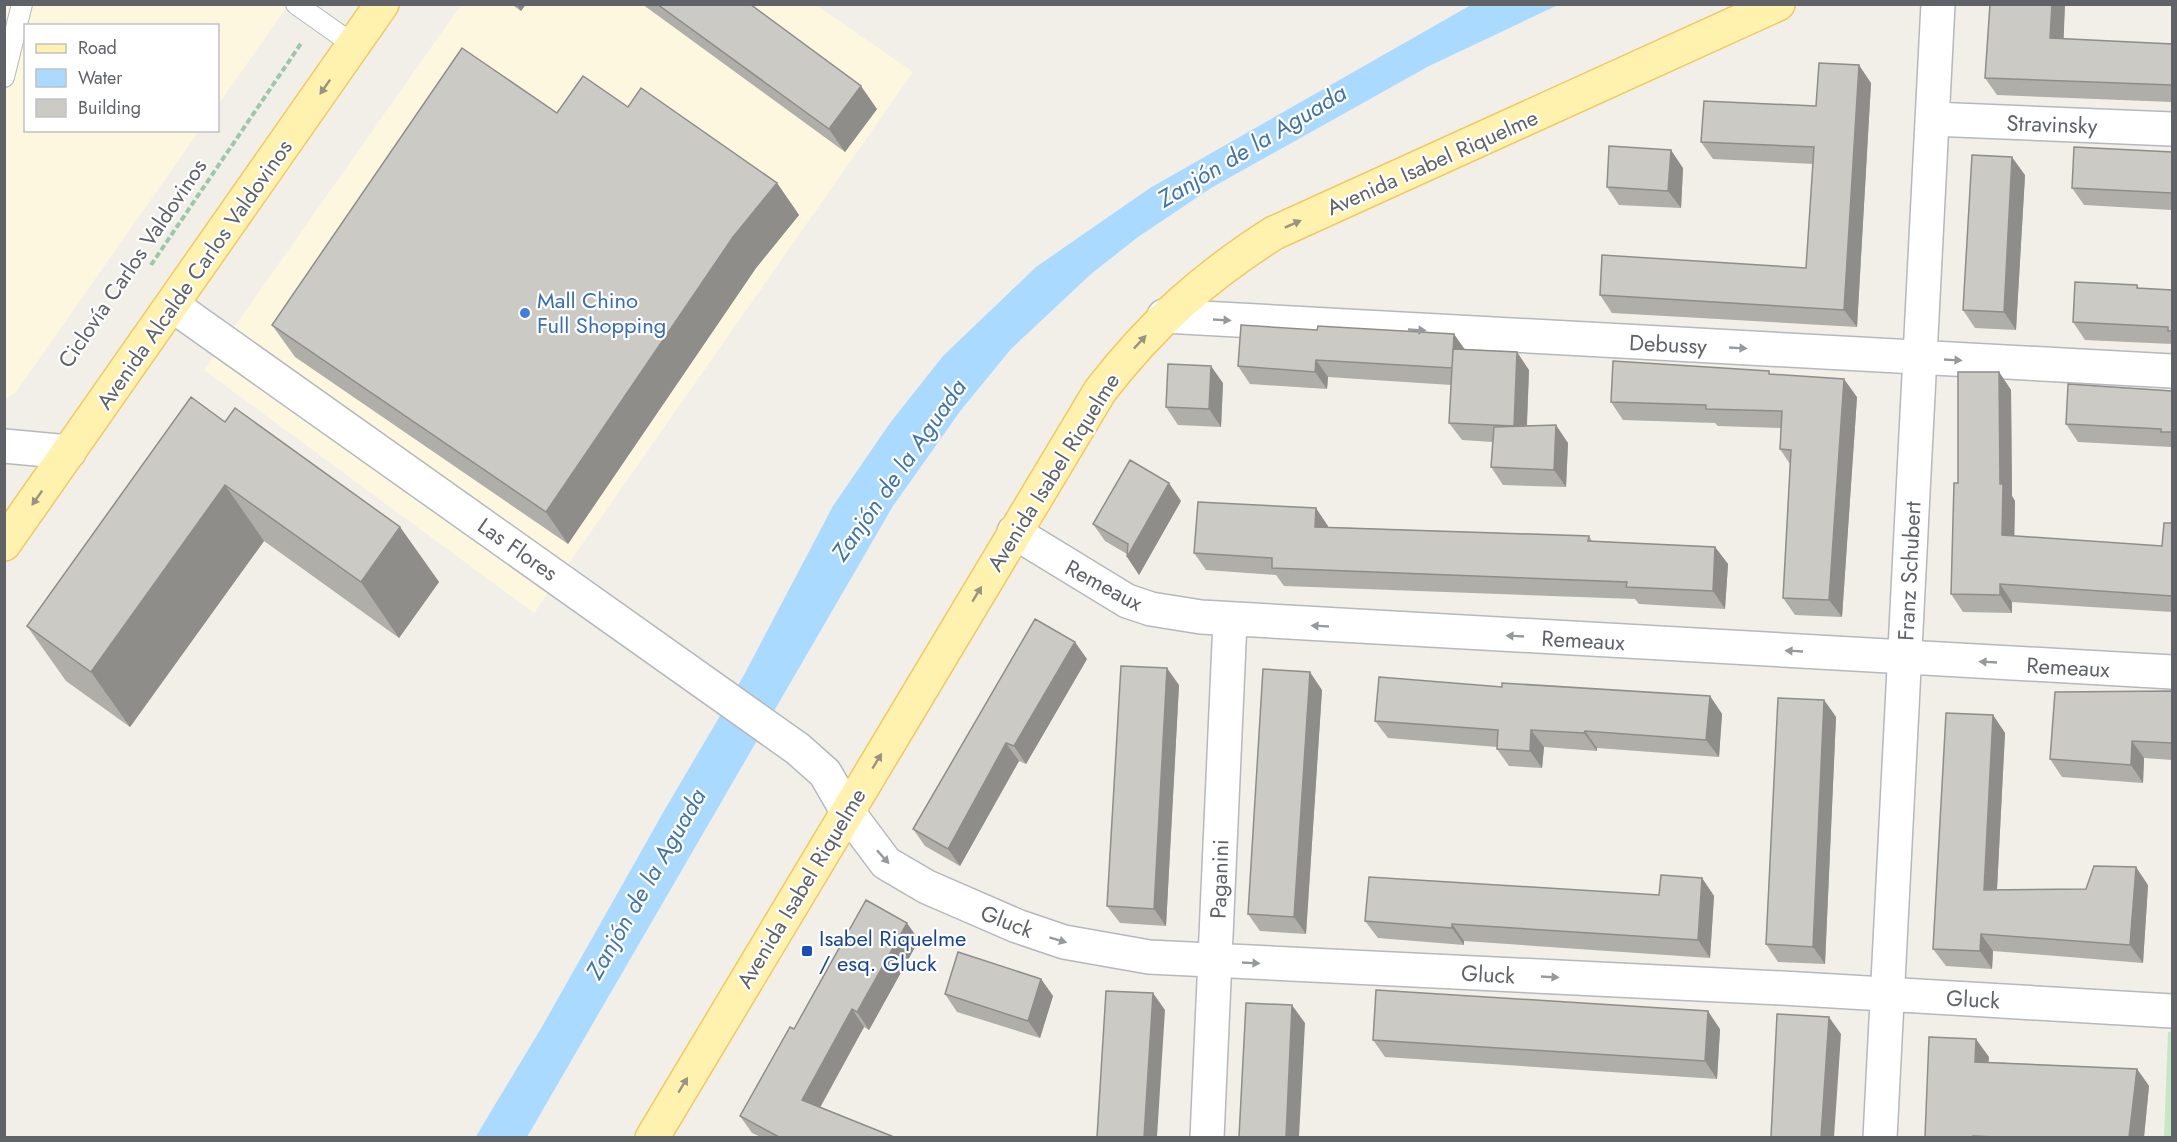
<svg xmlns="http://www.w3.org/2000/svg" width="2177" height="1142" font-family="Jost,sans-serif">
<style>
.commercial{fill:#fef7e0}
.green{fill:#c5e8c5}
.water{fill:#aadaff}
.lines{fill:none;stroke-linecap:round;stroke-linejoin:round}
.service-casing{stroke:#b5b8bc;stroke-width:22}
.minor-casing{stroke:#b5b8bc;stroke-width:36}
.tertiary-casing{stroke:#b5b8bc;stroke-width:36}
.primary-casing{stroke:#f2c960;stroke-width:36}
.path{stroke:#9cc7a9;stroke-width:4;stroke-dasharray:6 3;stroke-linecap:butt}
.service{stroke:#fff;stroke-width:20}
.minor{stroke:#fff;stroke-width:33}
.tertiary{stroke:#fff;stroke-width:33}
.primary{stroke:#fff2af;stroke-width:33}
.wall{fill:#afaea9}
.shaded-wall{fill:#8f8d8a}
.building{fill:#cccac5;stroke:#8f8d8a;stroke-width:1.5}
.oneway{fill:#979581}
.oneway2{fill:#979a9d}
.shop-dot{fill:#3f7fe0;stroke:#fff;stroke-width:2}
.transit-dot{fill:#1a4fb4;stroke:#fff;stroke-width:2}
.labels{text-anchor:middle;stroke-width:4.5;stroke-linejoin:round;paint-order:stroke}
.street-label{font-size:22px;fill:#5f6368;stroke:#fff}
.shop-label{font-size:22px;fill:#366cbe;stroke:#fff;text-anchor:start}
.transit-label{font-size:22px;fill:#164399;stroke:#fff;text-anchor:start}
.water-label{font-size:24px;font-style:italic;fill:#4174aa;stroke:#fff}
</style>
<rect width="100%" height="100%" fill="#f1efe8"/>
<path class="commercial" d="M5,5H288L218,105V26H26V130L199,131L16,392L5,400Z
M461,5H816L913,72L534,613L204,370Z"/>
<path class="green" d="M2168,1032H2172V1137L2164,1138Z"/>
<path class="water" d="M1471,5H1558L1429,66L1211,188L1138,237L1091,274L1011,349L961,410L893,506L527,1137L475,1138L543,1025L664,811L744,675L833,506L890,423L943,356L1036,267L1150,188Z"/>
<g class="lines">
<defs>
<path id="service" d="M296,4L354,45
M4,77L22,4"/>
<path id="minor" d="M1932,119L2172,129
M1164,316L2172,371
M1014,532L1127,601L1151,609L1201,617L2172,672
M847,811L886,863L927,887L1017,926L1064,942L1149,957L1782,988L2172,1011
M1207,1138L1230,621
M1880,1138L1938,4"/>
<path id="tertiary" d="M172,305L798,749L825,773L847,811
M4,446L69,452"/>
<path id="primary" d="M4,544L382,4
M652,1138L1100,391C1151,325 1203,278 1274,233L1778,4"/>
</defs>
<use href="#service" class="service-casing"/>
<use href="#minor" class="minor-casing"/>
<use href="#tertiary" class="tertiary-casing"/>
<use href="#primary" class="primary-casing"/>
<path class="path" d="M151,265L302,42"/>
<use href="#service" class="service"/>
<use href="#minor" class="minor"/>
<use href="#tertiary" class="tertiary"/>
<use href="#primary" class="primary"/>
</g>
<path class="wall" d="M511,4H526L521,11Z
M642,4H750L877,109L845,152Z
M1990,4H2065L2063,39L2172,44V102L1997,95L1985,78Z
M1871,83L1857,327L1612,313L1600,295L1806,268L1813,164L1713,159L1701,142L1816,106Z
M628,107L777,183L799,215L756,268L568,544L295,357L272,325L557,113Z
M2172,152V210L2084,205L2072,188Z
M1683,168L1681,208L1619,205L1607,187Z
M2025,175L2016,330L1975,328L1963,310Z
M2137,285L2139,288L2172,290V344L2085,340L2073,322Z
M1317,330L1465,350L1529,370L1527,426L1568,443L1566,487L1503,485L1491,467L1493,442L1462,440L1449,423L1451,385L1328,377L1327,389L1250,384L1238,366Z
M1999,372L2011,390L2012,496L2015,501L2014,536L2162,546L2172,523V612L2012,602V613L1963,612L1951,594L1958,483Z
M1771,374L1857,397L1842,617L1795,615L1783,598L1790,464L1780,449L1781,428L1718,426L1715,423L1623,420L1611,402Z
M1223,383L1221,427L1178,425L1166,407Z
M2172,391V449L2171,447L2078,442L2066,424Z
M225,422L400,527L439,582L399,638L264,541L130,727L66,681L27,626Z
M1181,501L1139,575L1127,554L1105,541L1093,524Z
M1328,526V527L1589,536L1592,541L1715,547L1728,564L1725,609L1639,604L1635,599L1284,586L1276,575L1206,570L1194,553Z
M1087,659L1026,764L1019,761L960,866L925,846L913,829Z
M1179,685L1166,926L1120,923L1107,906Z
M1502,687L1710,696L1722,714L1719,757L1597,748V751L1544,747L1542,768L1509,766L1497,749V747L1388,738L1375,721Z
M1322,690L1306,934L1260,931L1248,914Z
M2172,691V760L2144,758L2143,783L2062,777L2050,759Z
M1824,700L1836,717L1825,964L1778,962L1766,944Z
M1993,715L2005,733L1997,890L2086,889L2148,885L2143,963L1993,951L1992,969L1946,966L1933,949Z
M1702,878L1714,896L1710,958L1464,941V945L1378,938L1365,921L1659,895Z
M919,940L869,1030L864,1027L820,1108L894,1137H761L752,1133L740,1116L794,1029Z
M1041,979L1053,996L1040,1038L957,1012L945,994Z
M1720,1029L1717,1079L1385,1057L1373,1040Z
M1989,1057L1988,1062L2137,1069L2149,1086L2144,1137H1925Z"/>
<path class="shaded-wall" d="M516,4H526L521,11Z
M2052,4H2065L2063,55L2050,38Z
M1859,65L1871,83L1857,327L1844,310Z
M861,86L877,109L845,152L829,129Z
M1671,150L1683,168L1681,208L1668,191Z
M2012,157L2025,175L2016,330L2004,312Z
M777,183L799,215L756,268L568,544L546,512L733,237Z
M1454,334L1466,351L1452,368Z
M1517,352L1529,370L1526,444L1514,426Z
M1316,360L1328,377L1327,389L1315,372Z
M1211,366L1223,383L1221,427L1209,409Z
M1999,372L2011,390L2012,496L2015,501L2014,552L2002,535L2000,484Z
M1844,379L1857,397L1842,617L1829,600Z
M1556,425L1568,443L1566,487L1554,470Z
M1169,483L1181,501L1139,575L1127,557Z
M225,485L264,541L130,727L91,672Z
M1316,508L1328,526L1327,544L1315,527Z
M400,527L439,582L399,638L361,582Z
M1715,547L1728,564L1725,609L1713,591Z
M2000,584L2012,602V613L2000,595Z
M1075,642L1087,659L1026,764L1014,746Z
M1167,668L1179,685L1166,926L1154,909Z
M1310,672L1322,690L1306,934L1294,917Z
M1710,696L1722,714L1719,757L1706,740Z
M1824,700L1836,717L1825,964L1813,947Z
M1993,715L2005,733L1996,908L1984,890Z
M1531,730L1544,747L1542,768L1530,751Z
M1585,731L1597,748V751L1584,733Z
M2132,741L2144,758L2143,783L2131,765Z
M1006,743L1019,761L960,866L948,849Z
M2136,867L2148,885L2143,963L2130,945Z
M1702,878L1714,896L1710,958L1698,940Z
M907,923L919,940L869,1030L857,1012Z
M1452,924L1464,941V945L1452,928Z
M1981,934L1993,951L1992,969L1980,951Z
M1041,979L1053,996L1040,1038L1028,1021Z
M1153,993L1165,1010L1157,1137H1144Z
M1292,1005L1305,1023L1299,1137H1286Z
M852,1009L864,1027L814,1118L802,1100Z
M1708,1011L1720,1029L1717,1079L1705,1061Z
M1829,1017L1841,1034L1834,1137H1821Z
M1976,1039L1989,1057L1987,1079L1975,1062Z
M2137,1069L2149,1086L2144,1137H2129Z"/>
<path class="building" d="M657,4H750L861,86L829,129Z
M1990,4H2052L2050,38L2172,44V85L1985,78Z
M462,48L557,113L583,76L628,107L641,88L777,183L733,237L546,512L272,325Z
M1819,63L1859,65L1844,310L1600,295L1602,255L1806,268L1814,147L1701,142L1704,101L1816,106Z
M1609,146L1671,150L1668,191L1607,187Z
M2074,147L2172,152V193L2072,188Z
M1972,155L2012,157L2004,312L1963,310Z
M2075,282L2137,285V288L2172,290V331H2168V327L2073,322Z
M1241,325L1317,330L1318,326L1454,334L1452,368L1316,360L1315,372L1238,366Z
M1453,349L1517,352L1514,426L1449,423Z
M1613,361L1769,371V374L1844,379L1829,600L1783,598L1791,450L1780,449L1782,411L1706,409V405L1611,402Z
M1168,364L1211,366L1209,409L1166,407Z
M1958,372H1999L2000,484H2003L2002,535L2162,546L2164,523H2172V596L2000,584V595L1951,594L1954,483H1958Z
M2068,384L2172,391V432H2161V429L2066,424Z
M191,397L225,422L235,408L400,527L361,582L225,485L91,672L27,626Z
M1556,425L1554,470L1491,467L1494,427Z
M1130,460L1169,483L1127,557L1128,544L1093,524Z
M1198,502L1316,508L1315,527L1589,536L1588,541L1715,547L1713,591L1626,587L1627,582L1272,568V558L1194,553Z
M1035,619L1075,642L1014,746L1006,743L948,849L913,829Z
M1121,666L1167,668L1154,909L1107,906Z
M1263,669L1310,672L1294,917L1248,914Z
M1379,677L1502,687V683L1710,696L1706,740L1585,731L1584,733L1531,730L1530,751L1497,749L1498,730L1375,721Z
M2172,691V743L2132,741L2131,765L2050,759L2055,692Z
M1778,698L1824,700L1813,947L1766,944Z
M1946,713L1993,715L1984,890L2086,889L2094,866L2136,867L2130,945L1981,934L1980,951L1933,949Z
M1661,875L1702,878L1698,940L1452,924V928L1365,921L1369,877L1659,895Z
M866,900L907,923L857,1012L852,1009L802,1100L894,1137H779L740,1116L790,1027L794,1029Z
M958,952L1041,979L1028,1021L945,994Z
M1376,990L1708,1011L1705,1061L1373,1040Z
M1106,991L1153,993L1144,1137H1097Z
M1246,1003L1292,1005L1286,1137H1239Z
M1777,1014L1829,1017L1821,1137H1771Z
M1929,1037L1976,1039L1975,1062L2137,1069L2129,1137H1996L1973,1136V1137H1925Z"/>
<defs><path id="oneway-solid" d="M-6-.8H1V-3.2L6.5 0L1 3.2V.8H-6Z" transform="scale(1.5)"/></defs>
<g class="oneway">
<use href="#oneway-solid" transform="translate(325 87) rotate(125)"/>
<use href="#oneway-solid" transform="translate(1293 224) rotate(-24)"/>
<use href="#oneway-solid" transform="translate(1140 342) rotate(-47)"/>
<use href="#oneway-solid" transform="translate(37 498) rotate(125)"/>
<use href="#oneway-solid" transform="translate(977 594) rotate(-59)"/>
<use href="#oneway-solid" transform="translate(877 761) rotate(-59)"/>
<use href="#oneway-solid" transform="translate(683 1085) rotate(-59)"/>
</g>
<g class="oneway2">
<use href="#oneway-solid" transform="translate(1222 320) rotate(3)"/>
<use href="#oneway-solid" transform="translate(1417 330) rotate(3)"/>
<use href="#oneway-solid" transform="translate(1738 348) rotate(3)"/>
<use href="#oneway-solid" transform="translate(1953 360) rotate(3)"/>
<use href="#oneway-solid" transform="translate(1320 626) rotate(-177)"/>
<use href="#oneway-solid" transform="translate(1515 636) rotate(-177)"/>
<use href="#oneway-solid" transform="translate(1794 651) rotate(-177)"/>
<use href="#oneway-solid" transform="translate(1988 662) rotate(-177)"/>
<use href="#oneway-solid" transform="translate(883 857) rotate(48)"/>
<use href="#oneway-solid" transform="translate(1058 940) rotate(17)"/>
<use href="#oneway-solid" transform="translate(1251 963) rotate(3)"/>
<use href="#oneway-solid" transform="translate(1550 977) rotate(3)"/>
</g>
<circle class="shop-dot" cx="525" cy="313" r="6"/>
<rect class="transit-dot" x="801" y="945" width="12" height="12" rx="3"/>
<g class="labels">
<g class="street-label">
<text transform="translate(2052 124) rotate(2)" y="8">Stravinsky</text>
<text transform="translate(1432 162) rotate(-24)" y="8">Avenida Isabel Riquelme</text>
<text transform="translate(132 263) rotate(-56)" y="8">Ciclovía Carlos Valdovinos</text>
<text transform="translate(194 274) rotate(-55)" y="8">Avenida Alcalde Carlos Valdovinos</text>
<text transform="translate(1668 344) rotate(3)" y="8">Debussy</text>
<text transform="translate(1053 472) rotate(-58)" y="8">Avenida Isabel Riquelme</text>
<text transform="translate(518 549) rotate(35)" y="8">Las Flores</text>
<text transform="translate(1909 571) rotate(-87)" y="8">Franz Schubert</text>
<text transform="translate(1104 585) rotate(28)" y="8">Remeaux</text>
<text transform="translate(1583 640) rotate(3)" y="8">Remeaux</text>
<text transform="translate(2068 667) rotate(3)" y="8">Remeaux</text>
<text transform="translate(1219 879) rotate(-88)" y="8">Paganini</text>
<text transform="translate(801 888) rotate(-59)" y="8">Avenida Isabel Riquelme</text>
<text transform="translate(1007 921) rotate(21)" y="8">Gluck</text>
<text transform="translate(1488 974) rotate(3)" y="8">Gluck</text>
<text transform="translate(1973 999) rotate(3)" y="8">Gluck</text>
</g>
<g class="shop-label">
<text x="537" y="308">Mall Chino<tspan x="537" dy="25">Full Shopping</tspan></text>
</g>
<g class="transit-label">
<text x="819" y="946">Isabel Riquelme<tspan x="819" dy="25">/ esq. Gluck</tspan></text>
</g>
<g class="water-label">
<text transform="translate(1252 146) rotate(-31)" y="8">Zanjón de la Aguada</text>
<text transform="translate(899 470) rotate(-55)" y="8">Zanjón de la Aguada</text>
<text transform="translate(646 884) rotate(-60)" y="8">Zanjón de la Aguada</text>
</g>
</g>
<rect width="2177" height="1142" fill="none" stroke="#5f6368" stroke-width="12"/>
<rect x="24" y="24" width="195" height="108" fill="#ffffff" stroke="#bfc1c3" stroke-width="1.5"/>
<rect x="36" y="44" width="30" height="9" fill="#fff2af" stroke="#bfc1c3" stroke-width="1.5"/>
<text x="78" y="54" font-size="18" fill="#5f6368">Road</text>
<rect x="36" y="69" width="30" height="18" fill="#aadaff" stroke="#bfc1c3" stroke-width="1.5"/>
<text x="78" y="84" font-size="18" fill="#5f6368">Water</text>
<rect x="36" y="99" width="30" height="18" fill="#cccac5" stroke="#bfc1c3" stroke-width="1.5"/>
<text x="78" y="114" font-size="18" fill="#5f6368">Building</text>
</svg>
